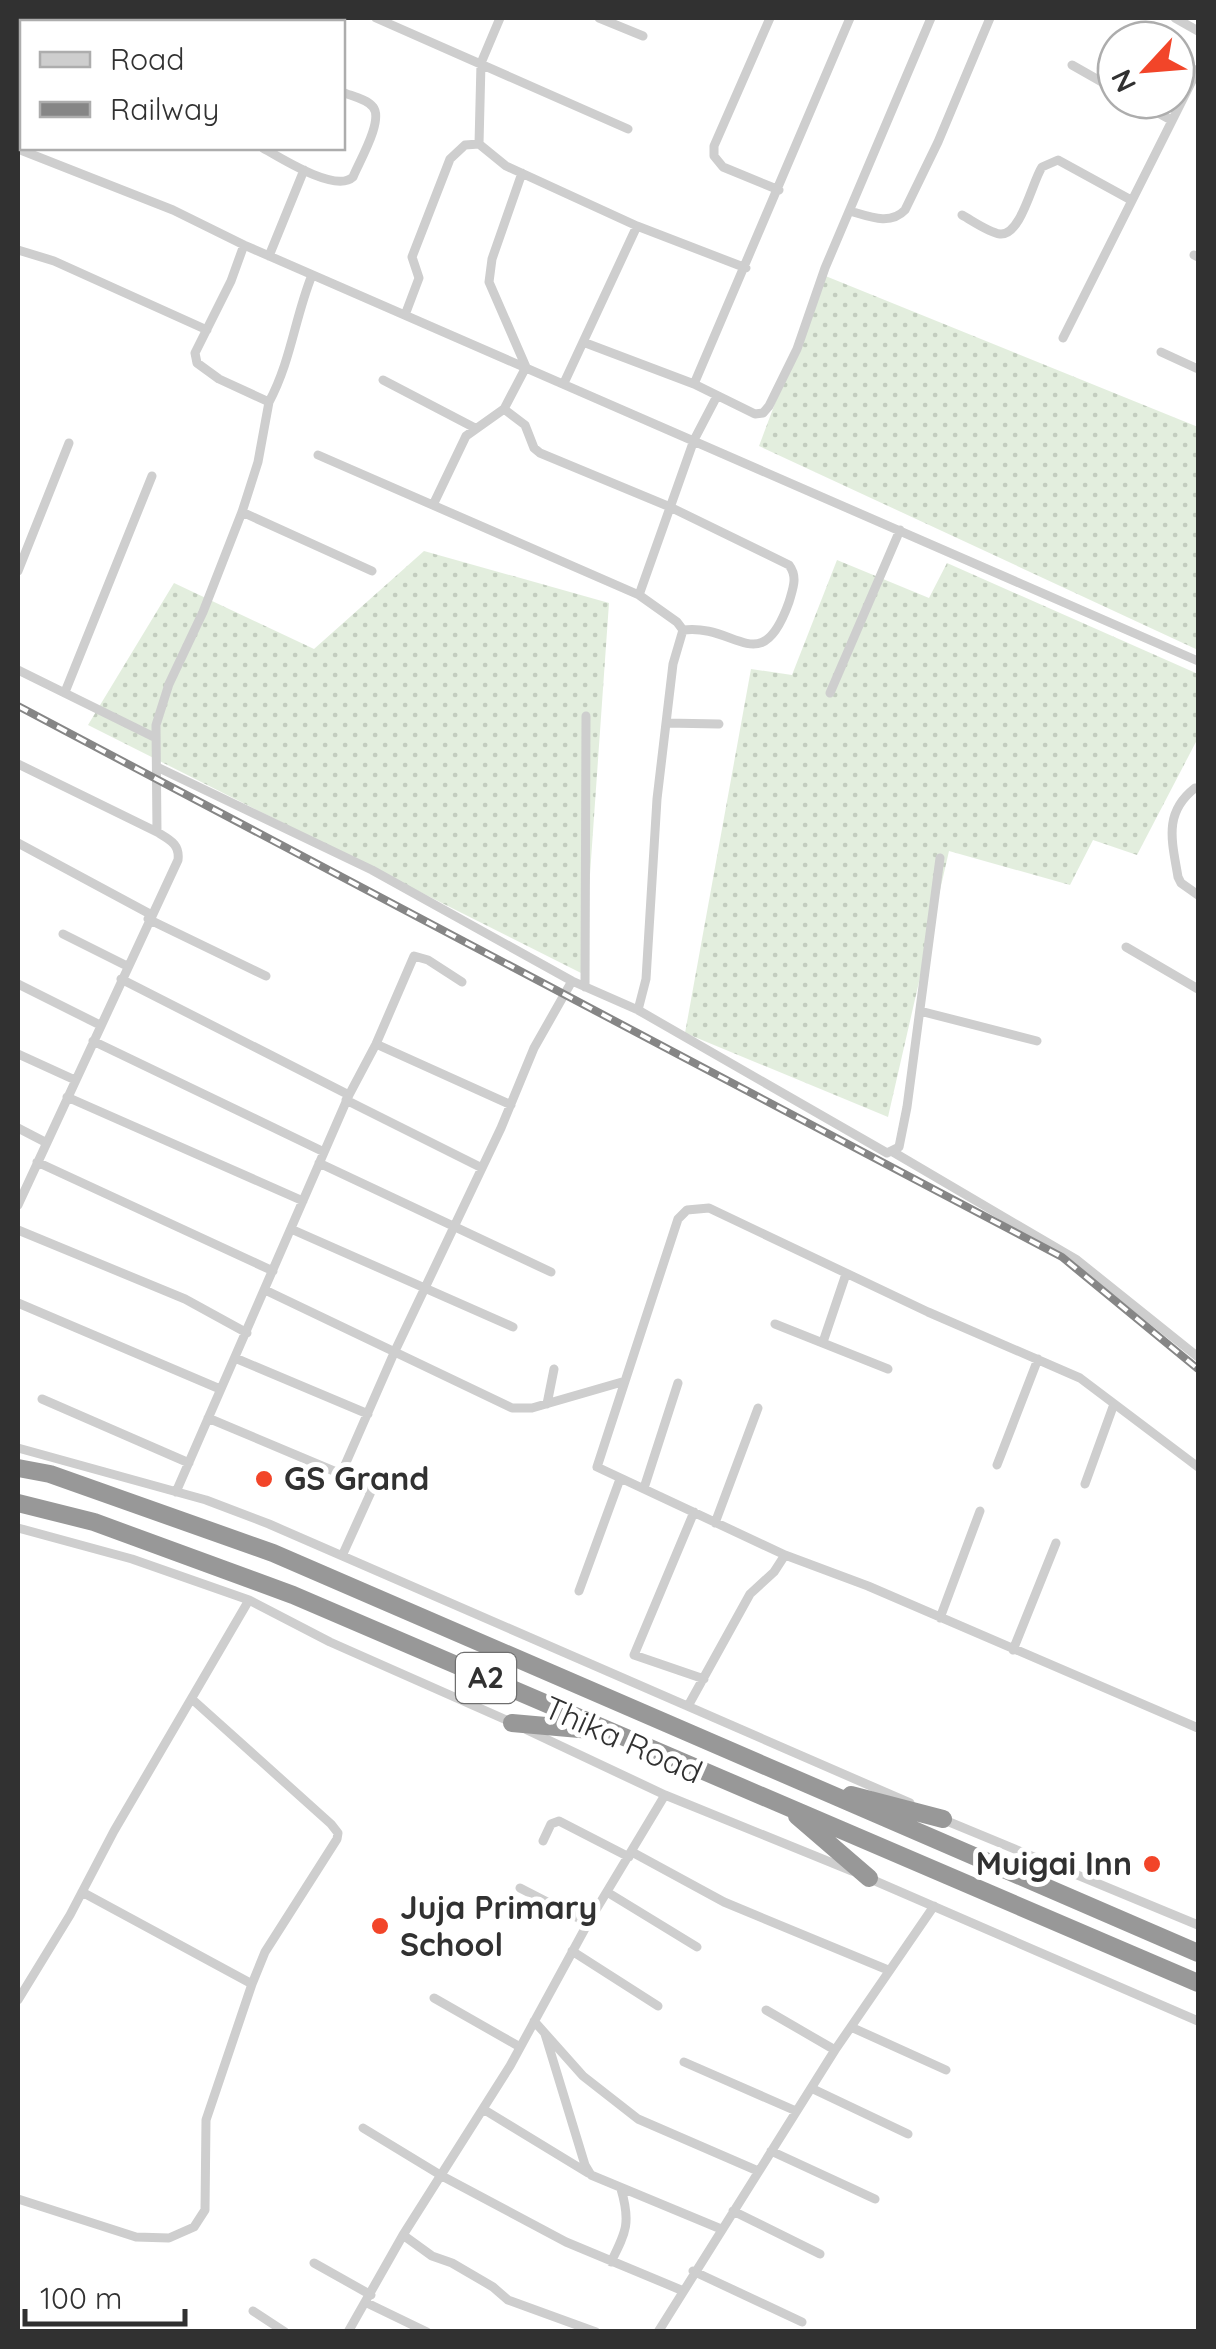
<svg xmlns="http://www.w3.org/2000/svg" width="1216" height="2349" font-family="Quicksand,sans-serif">
<style>
.grass{fill:url(#grass-dots)}
.lines{fill:none;stroke-linecap:round;stroke-linejoin:round}
.street{stroke:#cecece;stroke-width:9}
.highway{stroke:#989898;stroke-width:18}
.rail-casing{stroke:#868686;stroke-width:8}
.rail{stroke:#fff;stroke-width:4;stroke-dasharray:11;stroke-linecap:butt}
.poi-dot{fill:#f24529;stroke:#fff;stroke-width:4}
.labels{text-anchor:middle;stroke-width:10;stroke-linejoin:round;paint-order:stroke}
.shield{fill:#fff;stroke:#6f6f6f;stroke-width:2.5}
.shield-label{font-size:30px;font-weight:bold;fill:#313131}
.poi-label{font-size:32px;font-weight:bold;fill:#313131;stroke:#fff;text-anchor:start}
.street-label{font-size:32px;fill:#313131;stroke:#fff}
</style>
<defs>
<pattern id="grass-dots" width="8" height="8" patternUnits="userSpaceOnUse" patternTransform="scale(2.5)"><rect width="8" height="8" fill="#e3eede"/><path d="M2 2h.1M6 6h.1" fill="none" stroke="#c3cdbf" stroke-width="1.8" stroke-linecap="round"/></pattern>
</defs>
<rect width="100%" height="100%" fill="#fff"/>
<path class="grass" d="M823,275L1198,427V650L759,446Z
M424,551L609,603L583,974L88,725L174,583L314,649Z
M837,560L929,598L947,563L1198,674V738L1137,855L1093,840L1070,885L949,851L888,1117L685,1033L751,669L792,675Z"/>
<g class="lines">
<path class="street" d="M206,18L209,22
M376,18L628,129
M599,18L643,36
M770,18L714,146V156L723,167L779,190
M850,18L694,384L755,414L763,413L769,406L797,349L825,268L931,18
M1175,18L1198,31
M1072,65L1116,90
M1135,100L1171,120
M479,144L481,63L500,18
M263,148C282,159 336,193 353,177C359,162 384,120 373,107C367,99 351,96 342,92
M18,149L173,210L244,245L1198,661
M850,211C868,216 890,226 905,210L938,142L990,18
M962,215C973,221 988,232 1000,234C1021,236 1032,182 1042,167L1058,160L1131,200
M637,226L746,268
M18,250L54,261L207,330
M1194,255L1198,257
M269,256L304,170
M405,315L419,278L412,257L450,159L465,145L479,144L506,166L637,226L564,383
M1063,338L1198,69
M583,342L694,384
M1161,352L1198,369
M383,380L475,428
M269,402C291,361 295,317 312,275
M504,409L525,425L534,448L540,453L670,507L789,565C798,577 793,588 789,602C761,681 736,623 683,630
M318,455L639,595
M433,505L466,436L504,409L526,367L489,282L492,259L522,173
M242,512L372,571
M18,571L69,443
M683,630L677,622L639,595L694,440L717,396
M18,670L156,738
M65,692L152,476
M830,693L900,530
M666,723L719,724
M18,764L157,832C170,840 180,844 178,860L18,1205
M157,767L372,870L572,981L638,1010L646,979L657,799L673,664L683,630
M1195,788C1163,813 1172,841 1178,877L1181,883L1198,895
M157,832L156,725L169,684L203,612L242,512L258,462L269,402L219,379L197,363L195,353L231,281L244,245
M18,843L150,914
M148,919L266,976
M63,934L127,966
M1126,947L1198,989
M121,979L349,1095
M18,984L100,1025
M585,987L586,716
M638,1010L887,1153L899,1147L907,1107L940,858
M920,1011L1037,1041
M93,1041L324,1152
M376,1044L511,1105
M18,1054L75,1080
M67,1097L303,1201
M346,1100L482,1168
M18,1128L45,1142
M893,1152L1077,1260L1198,1357
M37,1162L273,1271
M319,1163L551,1272
M291,1229L513,1327
M18,1230L185,1299L247,1333
M265,1290L512,1408H532L622,1382
M18,1303L220,1389
M775,1324L888,1369
M823,1342L846,1274
M235,1358L368,1414
M42,1399L189,1463
M547,1404L554,1369
M208,1418L341,1474
M18,1448L206,1500L269,1524L910,1803
M997,1465L1038,1359
M1085,1484L1114,1404
M644,1488L678,1383
M176,1492L349,1095L376,1044L414,956L428,960L462,982
M694,1512L634,1655L704,1679
M715,1523L758,1408
M18,1528L132,1559L249,1600L330,1642L513,1723
M785,1555L597,1467L678,1219L687,1210L709,1208L928,1312L1080,1378L1198,1467
M342,1556L371,1492L341,1474L394,1353L501,1128L534,1048L572,981
M579,1591L620,1479
M940,1618L980,1511
M1013,1650L1056,1543
M688,1706L750,1594L774,1572L785,1555L868,1586L1198,1728
M527,1730L665,1795L852,1871
M942,1819L1198,1925
M543,1841L551,1824L559,1821L629,1857
M632,1852L724,1902L888,1970
M866,1877L1198,2021
M520,1888L588,1923
M82,1892L252,1984
M607,1892L697,1947
M572,1951L658,2006
M434,1998L520,2047
M18,2000L70,1915L114,1831L249,1600
M766,2010L835,2050
M534,2021L583,2076L638,2119L758,2171
M851,2027L946,2070
M545,2034L585,2165L591,2175L721,2229
M684,2062L796,2111
M811,2088L908,2134
M483,2109L588,2173
M363,2128L442,2176L566,2242L681,2290
M771,2151L875,2199
M18,2199L136,2237L169,2238L194,2227L205,2210L206,2120L252,1984L265,1952L337,1839L338,1833L331,1824L193,1700
M733,2211L820,2254
M403,2235L432,2256L452,2263L493,2287L508,2300L596,2332
M611,2262C626,2232 631,2223 621,2189
M314,2263L371,2295
M693,2271L802,2322
M367,2303L427,2332
M253,2311L285,2332
M348,2332L403,2235L510,2066L588,1923L665,1795
M658,2332L835,2050L934,1906"/>
<path class="highway" d="M18,1468L50,1474L273,1553L1198,1953
M18,1503L94,1522L293,1595L1198,1983
M512,1723L602,1731
M851,1795L943,1819
M797,1816L869,1878"/>
<defs>
<path id="rail" d="M18,706L1062,1257L1198,1369"/>
</defs>
<use href="#rail" class="rail-casing"/>
<use href="#rail" class="rail"/>
</g>
<g class="poi-dot">
<circle cx="264" cy="1479" r="10"/>
<circle cx="1152" cy="1864" r="10"/>
<circle cx="380" cy="1926" r="10"/>
</g>
<g class="labels">
<rect class="shield" x="456" y="1653" width="60" height="50" rx="8"/>
<g class="shield-label">
<text x="486" y="1688">A2</text>
</g>
<g class="poi-label">
<text x="284" y="1490">GS Grand</text>
<text x="1132" y="1875" text-anchor="end">Muigai Inn</text>
<text x="400" y="1919">Juja Primary<tspan x="400" dy="37">School</tspan></text>
</g>
<g class="street-label">
<text transform="translate(623 1740) rotate(24)" y="11">Thika Road</text>
</g>
</g>
<rect width="1216" height="2349" fill="none" stroke="#313131" stroke-width="40"/>
<rect x="20" y="20" width="325" height="130" fill="#ffffff" stroke="#adadad" stroke-width="2.5"/>
<rect x="40" y="52" width="50" height="15" fill="#cecece" stroke="#adadad" stroke-width="2.5"/>
<text x="110" y="70" font-size="30" fill="#313131">Road</text>
<rect x="40" y="102" width="50" height="15" fill="#868686" stroke="#adadad" stroke-width="2.5"/>
<text x="110" y="120" font-size="30" fill="#313131">Railway</text>
<g transform="translate(1146 70) rotate(244)"><circle r="48" fill="#ffffff" stroke="#adadad" stroke-width="2.5"/>
<path d="M0-8L18 38L0 25L-18 38Z" fill="#f24529"/>
<text y="-15" font-size="28" font-weight="bold" text-anchor="middle" fill="#313131">N</text>
</g>
<path d="M25 2309v15h160v-15" fill="none" stroke="#313131" stroke-width="5"/>
<text x="40" y="2309" font-size="30" fill="#313131" stroke="#ffffff" stroke-width="8" paint-order="stroke">100 m</text>
</svg>
